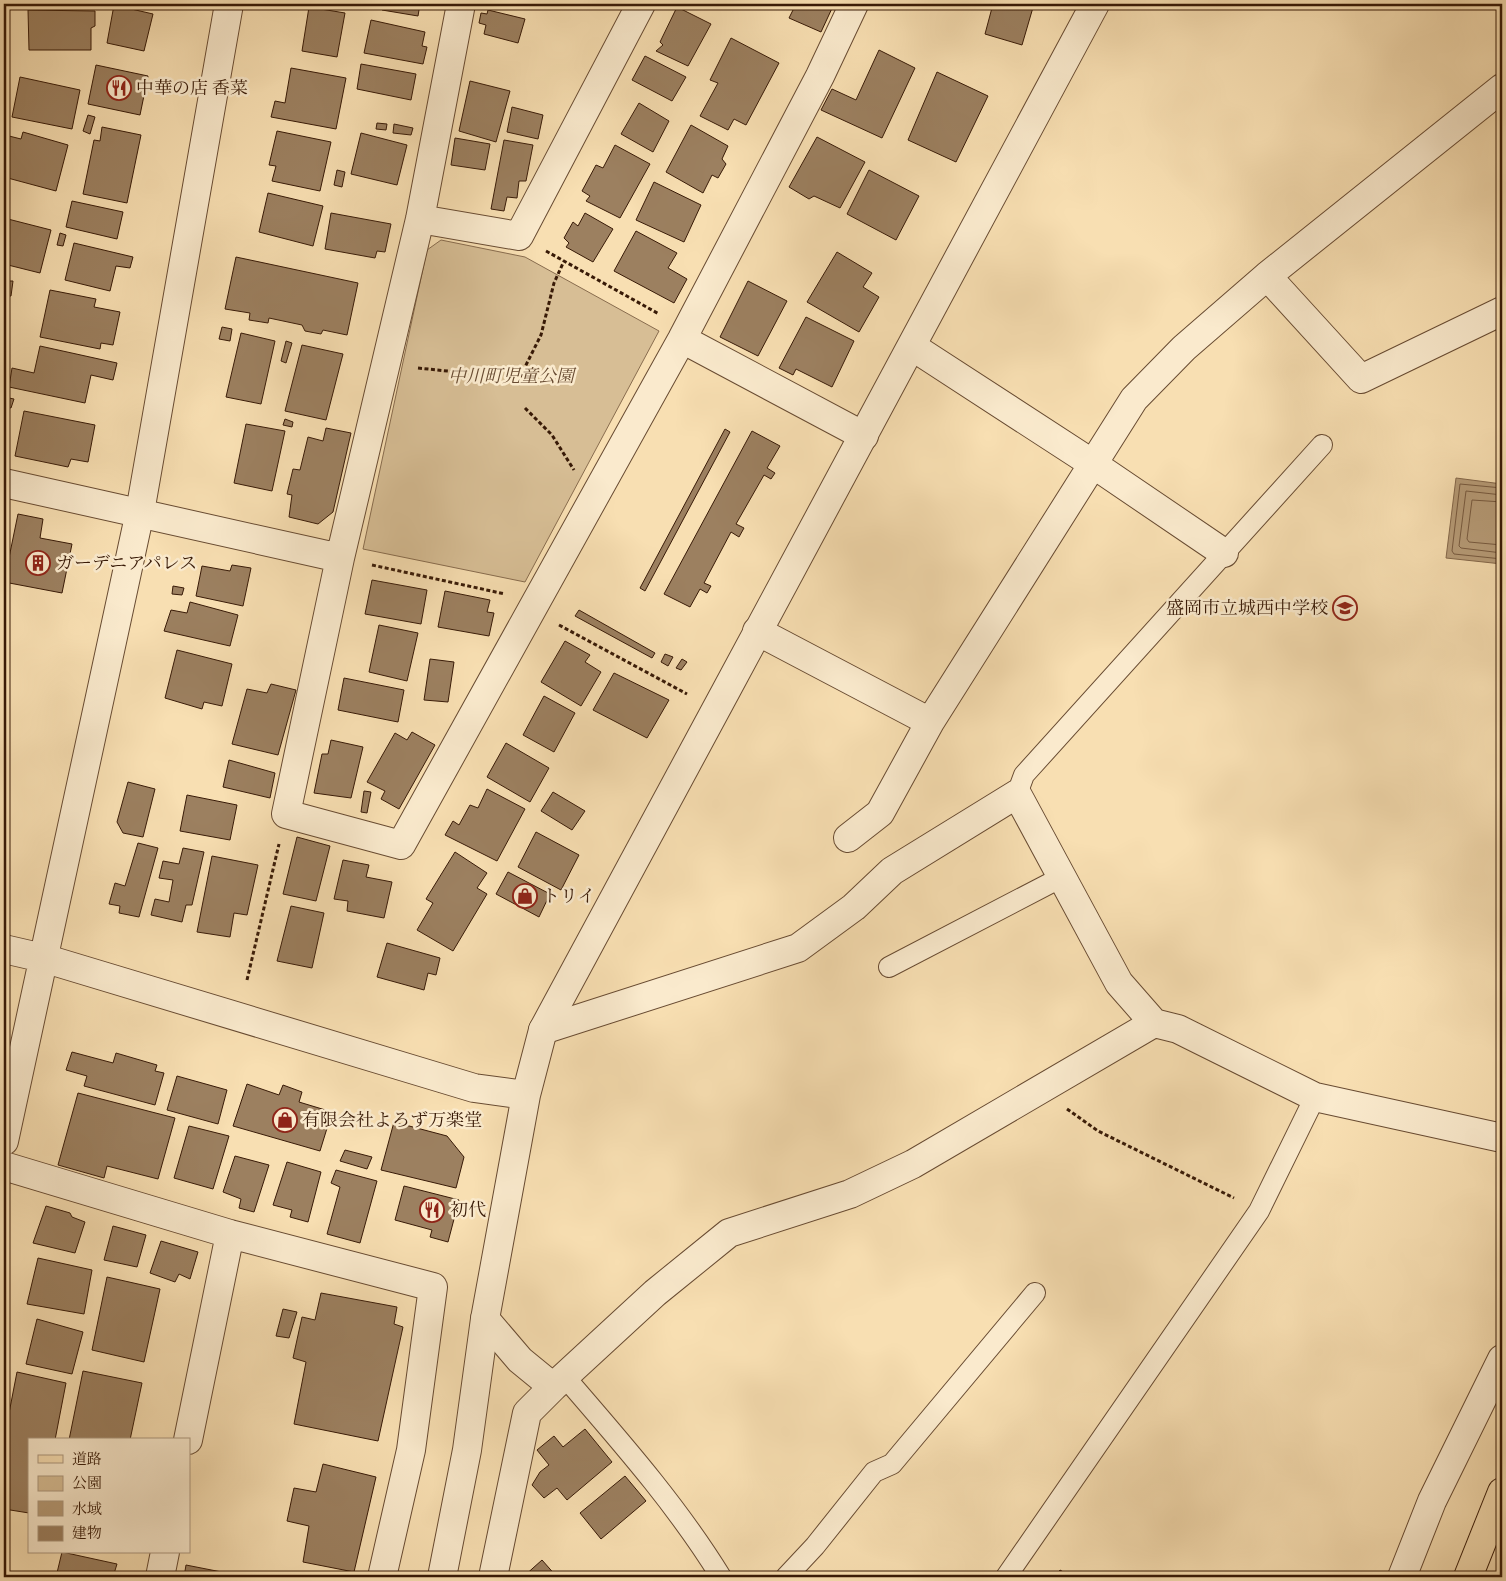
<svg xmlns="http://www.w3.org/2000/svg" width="1506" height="1581" font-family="'IM FELL English','Noto Serif JP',serif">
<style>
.green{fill:#d7be95;stroke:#886c4e}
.water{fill:#b79c78;stroke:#84684b}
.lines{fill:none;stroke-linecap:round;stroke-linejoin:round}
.shore{stroke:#785b40;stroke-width:1}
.building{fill:#9c8060;stroke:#381a07}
.service-casing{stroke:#684b32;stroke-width:22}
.minor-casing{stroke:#684b32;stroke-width:30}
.tertiary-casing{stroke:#684b32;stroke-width:30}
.primary-casing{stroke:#381a07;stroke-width:30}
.path{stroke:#381a07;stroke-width:3;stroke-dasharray:4 2.5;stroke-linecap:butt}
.service{stroke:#faeacd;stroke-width:20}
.minor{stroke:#faeacd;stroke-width:28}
.tertiary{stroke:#faeacd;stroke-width:28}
.primary{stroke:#f8dfb2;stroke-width:28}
.labels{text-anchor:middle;stroke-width:5;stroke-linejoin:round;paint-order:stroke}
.poi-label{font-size:18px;fill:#381a07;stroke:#faeacd;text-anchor:start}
.park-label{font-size:18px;font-style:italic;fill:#684b32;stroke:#faeacd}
</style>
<rect width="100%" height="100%" fill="#f8dfb2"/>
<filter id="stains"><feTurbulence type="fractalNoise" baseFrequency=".004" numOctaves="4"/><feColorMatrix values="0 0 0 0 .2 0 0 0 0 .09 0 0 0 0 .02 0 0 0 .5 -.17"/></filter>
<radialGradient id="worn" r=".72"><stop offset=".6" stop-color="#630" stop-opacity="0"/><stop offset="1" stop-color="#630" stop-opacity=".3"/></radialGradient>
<path class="green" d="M441,240L525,257L659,331L525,582L363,549L427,250Z"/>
<path class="water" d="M1456,478L1502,484V564L1446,558Z"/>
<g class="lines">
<path class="shore" d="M1502,488L1460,484L1452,551L1454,554L1502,559
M1502,495L1466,491L1459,546L1461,548L1502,553
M1502,502L1472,500L1467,539L1469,542L1502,545"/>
</g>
<path class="building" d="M383,4H420L418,16L382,10Z
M496,4H524L523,9Z
M784,4H834L821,32L789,18L794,8Z
M993,4H1034L1022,45L985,34Z
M114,5L153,14L144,51L107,43Z
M309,7L345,13L337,57L302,51Z
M677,7L711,24L688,66L656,51L663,45L660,42Z
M28,10L95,11V26L91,28V50H29Z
M488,10L525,19L518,43L484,34L486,25L479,23L481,13L487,14Z
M371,20L425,32L422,46L427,47L423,64L364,53Z
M731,38L779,63L746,125L734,119L728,130L700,116L718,83L710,80Z
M879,50L915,68L882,138L821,110L832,89L856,100Z
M645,56L686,77L672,101L632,80Z
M361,64L416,74L411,100L357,89Z
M96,65L148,76L140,115L88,104Z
M291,68L346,78L336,129L271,117L275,101L285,103Z
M937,72L988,96L956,162L908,140Z
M20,77L80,90L72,129L12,117Z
M470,81L510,91L496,142L459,131Z
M639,103L669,121L653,152L621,134Z
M512,107L543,115L538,139L507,132Z
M88,115L95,117L90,134L83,131Z
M377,123L387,124L386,130L376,129Z
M394,124L413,128L411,135L393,133Z
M691,125L728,146L722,159L726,164L718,178L712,175L703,193L666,172Z
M102,127L141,135L127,203L83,194L94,140L100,141Z
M277,131L331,142L320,191L272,181L276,166L269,165Z
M23,132L68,145L56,191L4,177L5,135L21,139Z
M361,133L407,145L397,185L351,174Z
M817,137L865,162L840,208L814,196L809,199L789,187Z
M455,138L490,144L485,170L451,165Z
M504,140L533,145L526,181H519L517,198L507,197L504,211L491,209Z
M615,145L650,164L620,218L586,201L590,196L582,191L596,165L603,168Z
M337,170L345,172L342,187L334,185Z
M869,170L919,196L896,240L847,214Z
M654,182L701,205L684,242L636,220Z
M268,193L323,206L313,246L259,232Z
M72,201L123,212L117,239L66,227Z
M331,213L391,224L385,252L377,251L375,258L325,249Z
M585,213L613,229L593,262L566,247L569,243L564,238L573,222L578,226Z
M4,218L51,230L40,273L4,264Z
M636,231L677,253L668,268L687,279L674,303L614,271Z
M60,233L66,235L63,246L57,245Z
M74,243L133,257L130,268L116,266L110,291L65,280Z
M837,252L872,273L863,287L879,297L859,332L807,302Z
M236,257L358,283L347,335L323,330L321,334L305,331L302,325L269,318L268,323L249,320L250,313L225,309Z
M4,281H13L11,296H4Z
M748,281L787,301L758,356L720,337Z
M50,290L96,299L94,307L120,312L113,345L101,343L100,349L40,337Z
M806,317L854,341L832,387L796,369L793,375L779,368Z
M222,327L232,329L230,341L219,339Z
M241,333L275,341L261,404L226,397Z
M286,341L292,343L286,363L281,361Z
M302,345L343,354L326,420L285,411Z
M40,346L117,363L113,380L91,375L85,403L9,387L12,368L34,373Z
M4,397L14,399L11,408L4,406Z
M24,411L95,425L88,462L71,459L68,467L15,456Z
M285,419L293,422L292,427L283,425Z
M246,424L285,431L272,491L234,483Z
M326,428L351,433L333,512L318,524L289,517L292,495L287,494L293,469L300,470L308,437L323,441Z
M725,429L730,432L645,591L640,588Z
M752,431L780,446L767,468L775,473L771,479L764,475L736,524L744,528L739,537L731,532L704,583L711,586L707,593L700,589L690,607L664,594Z
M18,514L43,519L40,538L72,544L62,593L4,582Z
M232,565L251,568L243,606L196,596L202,566L230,571Z
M372,580L427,590L421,624L365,614Z
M173,586L184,588L182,595L172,594Z
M445,591L490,600L487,612L494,613L489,636L438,627Z
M190,602L238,615L230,646L164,631L171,610L187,613Z
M579,610L655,653L652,658L575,616Z
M379,625L418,633L407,681L369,672Z
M565,641L590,655L585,662L601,672L581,706L541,682Z
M177,650L232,664L222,706L204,702L202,709L165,698Z
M665,654L673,657L668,666L661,662Z
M430,659L454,662L448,702L424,700Z
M682,659L687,662L681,670L676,668Z
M614,673L669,700L647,738L593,710Z
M344,678L404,690L398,722L338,710Z
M271,684L296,690L278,755L232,744L247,689L267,693Z
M544,696L575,713L554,752L523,735Z
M412,732L435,745L399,809L381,799L385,791L367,782L395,733L407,740Z
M331,740L363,747L351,798L314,793L322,754H328Z
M506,743L549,768L530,802L487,777Z
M229,760L275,773L270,798L223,787Z
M128,782L155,789L143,837L123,833L117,822Z
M487,789L525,809L497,861L445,835L453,821L459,825L470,805L478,808Z
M364,791L371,792L367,813L361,812Z
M553,792L585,811L572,830L541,811Z
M187,795L237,805L230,840L180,831Z
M536,832L579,855L561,890L518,867Z
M297,837L330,846L316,901L283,894Z
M138,843L158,848L139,917L119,913L120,906L109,904L115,883L125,886Z
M183,848L204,852L192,905H186L182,922L151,915L155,899L169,902L173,880L159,878L163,861L179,864Z
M455,852L487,873L477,888L487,894L453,951L417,930L433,903L426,899Z
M212,856L258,865L247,915L234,913L230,937L197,932Z
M343,860L369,865L366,877L392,882L384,918L347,911L348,901L334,899Z
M508,872L550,894L539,917L496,894Z
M291,906L324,913L312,968L277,961Z
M387,943L440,958L436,975L428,973L424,990L377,977Z
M72,1052L113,1063L116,1053L157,1065L155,1071L164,1073L155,1105L84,1086L87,1076L66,1070Z
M177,1076L227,1090L218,1124L167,1110Z
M247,1084L279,1095L283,1085L302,1092L299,1102L332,1112L320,1151L233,1126Z
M78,1093L175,1118L158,1179L107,1166L104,1178L58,1165Z
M394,1122L447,1136L464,1157L456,1188L381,1170Z
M189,1126L229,1136L213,1189L174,1178Z
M345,1150L372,1157L367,1169L340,1161Z
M235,1156L269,1165L254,1212L239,1208L241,1199L223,1192Z
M287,1162L321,1172L308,1222L290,1217L292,1210L273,1205Z
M336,1170L377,1181L360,1243L327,1234L340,1187L331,1183Z
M404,1186L459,1200L448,1242L430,1237L432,1230L395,1220Z
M46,1206L70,1213L72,1217L85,1222L75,1253L33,1243Z
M113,1226L146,1235L137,1267L104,1260Z
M161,1241L198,1252L190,1279L179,1274L175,1282L150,1273Z
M38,1258L92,1270L84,1314L27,1304Z
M107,1277L160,1289L144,1362L92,1350Z
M321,1293L397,1307L394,1324L403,1327L378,1441L294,1424L306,1362L293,1358L302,1317L315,1320Z
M283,1309L297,1312L289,1338L276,1336Z
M37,1319L83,1332L72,1374L26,1364Z
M83,1371L142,1383L130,1440H69Z
M17,1372L66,1383L55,1440H29V1513L4,1509V1439Z
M585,1429L612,1462L567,1500L557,1488L544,1498L532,1485L540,1472L549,1465L537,1450L554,1436L563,1447Z
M323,1464L376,1477L354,1572L303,1562L309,1526L287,1521L294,1488L316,1492Z
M625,1476L646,1501L601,1539L580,1513Z
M62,1552L117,1564L113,1577H56Z
M542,1560L557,1577H523Z
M186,1565L247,1577H184Z
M1060,1570L1072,1577H1055Z"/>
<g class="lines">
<defs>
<path id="service" d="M1017,794L1024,775L1322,445
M889,967L1062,877
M564,1376C620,1441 676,1504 721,1577
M786,1577L815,1546L874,1472L892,1464L1035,1293
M1006,1577L1259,1211L1315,1097"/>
<path id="minor" d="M461,4L420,219L340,558L286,814L401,845L682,339L820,76L854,4
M420,219L519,236L641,4
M1267,276L1361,379L1502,311
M682,339L864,436
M913,347L1093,464L1224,553
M4,483L340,558
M757,631L930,722
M848,838L880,813L930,722L1134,399L1184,348L1267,276L1502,88
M543,1030L798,948L854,907L892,871L1017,794L1119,983L1154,1023L1178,1029L1315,1097L1502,1138
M4,1166L230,1234L433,1287L411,1450L382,1577
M485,1319L520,1360L553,1387L655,1293L729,1233L850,1194L913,1164L1154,1023
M188,1440L230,1234
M160,1577L165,1552
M493,1577L527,1413L553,1387
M1402,1577L1432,1501L1502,1359"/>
<path id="tertiary" d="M4,949L43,958L474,1088L526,1095
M4,1141L140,512L229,4
M442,1577L467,1450L485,1319L526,1095L543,1030C727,688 913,347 1095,4"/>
<path id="primary" d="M1468,1577L1502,1492"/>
</defs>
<use href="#service" class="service-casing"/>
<use href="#minor" class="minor-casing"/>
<use href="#tertiary" class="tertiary-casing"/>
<use href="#primary" class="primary-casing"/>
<path class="path" d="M546,251L659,314
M418,368L457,372L485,383
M520,377L541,335L554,283L564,261
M525,408L552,435L574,470
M372,565L505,594
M559,625L687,694
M247,980L279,844
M1067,1109L1098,1131L1234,1198"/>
<use href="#service" class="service"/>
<use href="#minor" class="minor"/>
<use href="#tertiary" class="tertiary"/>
<use href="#primary" class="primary"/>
</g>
<defs>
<symbol id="restaurant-ring" viewBox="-11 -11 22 22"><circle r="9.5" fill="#faeacd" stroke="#8f2418" stroke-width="1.5"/><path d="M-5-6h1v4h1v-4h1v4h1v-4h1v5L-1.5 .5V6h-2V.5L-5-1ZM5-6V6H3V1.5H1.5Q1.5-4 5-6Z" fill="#8f2418"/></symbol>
<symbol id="building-ring" viewBox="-11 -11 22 22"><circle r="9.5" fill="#faeacd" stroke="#8f2418" stroke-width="1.5"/><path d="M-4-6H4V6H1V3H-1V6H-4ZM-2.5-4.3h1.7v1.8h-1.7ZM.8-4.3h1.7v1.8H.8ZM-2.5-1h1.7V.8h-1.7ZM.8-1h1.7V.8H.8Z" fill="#8f2418"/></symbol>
<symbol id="school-ring" viewBox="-11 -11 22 22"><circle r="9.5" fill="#faeacd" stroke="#8f2418" stroke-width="1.5"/><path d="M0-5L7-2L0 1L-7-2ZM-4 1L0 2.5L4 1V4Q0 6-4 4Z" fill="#8f2418"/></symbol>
<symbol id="shop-ring" viewBox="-11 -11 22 22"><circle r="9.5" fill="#faeacd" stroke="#8f2418" stroke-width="1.5"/><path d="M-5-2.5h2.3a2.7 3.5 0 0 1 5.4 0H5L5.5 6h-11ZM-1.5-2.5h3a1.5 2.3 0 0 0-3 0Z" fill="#8f2418"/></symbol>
</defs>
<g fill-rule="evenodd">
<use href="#restaurant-ring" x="105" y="74" width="28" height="28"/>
<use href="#building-ring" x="24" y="549" width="28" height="28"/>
<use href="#school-ring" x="1331" y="594" width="28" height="28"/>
<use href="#shop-ring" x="511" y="882" width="28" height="28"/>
<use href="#shop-ring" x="271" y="1106" width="28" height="28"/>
<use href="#restaurant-ring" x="418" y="1196" width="28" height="28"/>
</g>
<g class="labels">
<g class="poi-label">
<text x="136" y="94">中華の店 香菜</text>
<text x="56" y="569">ガーデニアパレス</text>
<text x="1328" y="614" text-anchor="end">盛岡市立城西中学校</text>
<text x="542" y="902">トリイ</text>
<text x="302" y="1126">有限会社よろず万楽堂</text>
<text x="450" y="1216">初代</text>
</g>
<g class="park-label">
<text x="511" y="382">中川町児童公園</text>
</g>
</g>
<rect width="1506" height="1581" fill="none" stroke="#f8dfb2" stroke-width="20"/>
<rect x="5" y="5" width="1496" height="1571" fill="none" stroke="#381a07" stroke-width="2.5"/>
<rect x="10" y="10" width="1486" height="1561" fill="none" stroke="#381a07"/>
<rect x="28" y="1438" width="162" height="115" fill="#faeacd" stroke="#ac977e"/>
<rect x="38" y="1455" width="25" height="8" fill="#f8dfb2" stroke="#ac977e"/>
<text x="72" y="1464" font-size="15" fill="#381a07">道路</text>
<rect x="38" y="1476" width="25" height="15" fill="#d7be95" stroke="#ac977e"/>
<text x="72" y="1488" font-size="15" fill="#381a07">公園</text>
<rect x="38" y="1501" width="25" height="15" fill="#b79c78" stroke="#ac977e"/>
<text x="72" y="1514" font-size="15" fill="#381a07">水域</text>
<rect x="38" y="1526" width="25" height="15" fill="#9c8060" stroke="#ac977e"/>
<text x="72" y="1538" font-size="15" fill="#381a07">建物</text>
<rect width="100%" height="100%" filter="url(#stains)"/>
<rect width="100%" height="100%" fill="url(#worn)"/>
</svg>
